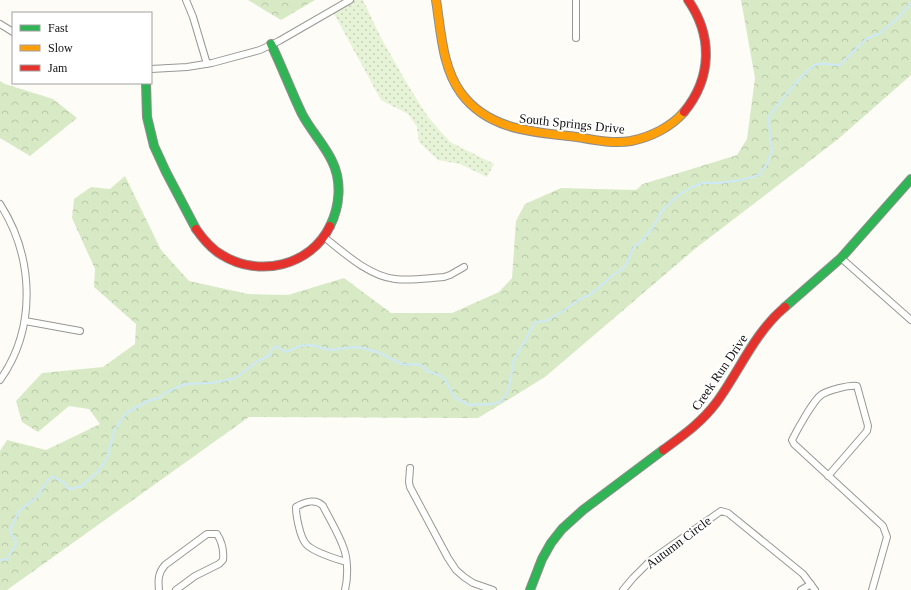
<svg xmlns="http://www.w3.org/2000/svg" width="911" height="590" font-family="Georgia,serif">
<style>
.green{fill:url(#green-dots)}
.forest{fill:url(#forest-crowns)}
.lines{fill:none;stroke-linecap:round;stroke-linejoin:round}
.stream{stroke:#cde8f7;stroke-width:2}
.street-casing{stroke:#979795;stroke-width:8}
.fast-casing{stroke:#8e8d8b;stroke-width:10}
.slow-casing{stroke:#8e8d8b;stroke-width:10}
.jam-casing{stroke:#8e8d8b;stroke-width:10}
.street{stroke:#fffffe;stroke-width:6}
.fast{stroke:#30b455;stroke-width:8}
.slow{stroke:#ff9f0a;stroke-width:8}
.jam{stroke:#e5322d;stroke-width:8}
.labels{text-anchor:middle;stroke-width:4;stroke-linejoin:round;paint-order:stroke}
.street-label{font-size:13px;fill:#111;stroke:#fff}
</style>
<defs>
<pattern id="green-dots" width="8" height="8" patternUnits="userSpaceOnUse"><rect width="8" height="8" fill="#e7f3d7"/><path d="M2 2h.1M6 6h.1" fill="none" stroke="#c5cfb8" stroke-width="1.8" stroke-linecap="round"/></pattern>
<pattern id="forest-crowns" width="20" height="18" patternUnits="userSpaceOnUse"><rect width="20" height="18" fill="#d8eac5"/><path d="M2 6a3 3 0 1 1 6 0M12 15a3 3 0 1 1 6 0" fill="none" stroke="#b8c8a8"/></pattern>
</defs>
<rect width="100%" height="100%" fill="#fdfcf7"/>
<path class="green" d="M350,0H363L381,38L409,87L428,117L450,142L494,164L487,177L460,164L438,160L419,142L417,127L408,114L381,100L332,10Z"/>
<path class="forest" d="M248,0H315L281,20Z
M741,0H911V75L837,140L696,248L545,377L478,418L249,417L7,590H0V451L7,440L46,450L100,424L89,409L69,406L38,432L22,422L16,401L42,373L103,367L135,344L136,324L94,287L95,269L72,218L74,199L91,187L110,189L125,176L161,250L189,281L248,294L288,295L344,278L391,313H452L499,292L512,278L516,221L525,204L561,188L636,190L643,184L737,155L747,139L755,78Z
M0,81L5,84L53,99L77,118L30,156L0,138Z"/>
<g class="lines">
<path class="stream" d="M0,560H3L7,559L16,544L15,539L10,532L11,528L19,511L37,497L48,480L52,477H54L63,482L68,488L70,489L82,486L98,471L105,462L108,455L114,431L126,413L148,401L158,398L167,392L185,384L212,383L235,378L258,361L270,355L272,349L275,347H278L286,352L300,346L312,345L330,350L354,347L362,348L377,352L404,365L410,364L421,365L427,371L439,375L445,379L454,397L469,405L492,404L500,402L506,395L511,379L513,362L534,324L536,322L546,321L563,311L582,298L590,295L612,276L622,269L625,266L634,247L640,242L652,229L661,212L676,197L692,187L703,183H719L741,180L759,175L767,164L772,150L768,118C775,108 808,65 818,64C825,63 833,65 840,65L866,39L880,33L899,17L911,3"/>
<defs>
<path id="street" d="M186,0L193,17L207,64
M0,24L13,32
M576,38V0
M151,69L187,67L212,63L260,50L279,41L350,0
M0,204C34,257 37,328 0,380
M324,237C344,253 369,276 395,279C411,281 428,278 444,277L450,275L464,267
M841,258L911,320
M25,321L80,331
M410,468L409,482L410,487L448,558L456,570L464,577L473,583L493,590
M828,476L867,431L868,426L857,386C849,385 828,390 821,395C813,401 797,430 792,440L794,444L883,526L887,537L885,544L872,590
M159,590C158,580 158,573 165,565L207,534H217C222,542 224,551 223,560L219,564L195,576L176,590
M345,590C348,578 348,560 344,549C339,534 330,520 323,506C316,498 304,502 296,507C296,516 300,537 306,544C312,551 336,559 346,562
M623,590L633,578L651,560L721,511L728,513L803,574L815,590
M801,590L811,584"/>
<path id="fast" d="M271,44C282,67 291,91 302,114C311,131 324,144 332,161C342,181 340,206 330,226
M146,83L147,117L154,146L166,172L196,229
M785,307L841,258L911,179
M530,590L542,559L551,543L562,529L583,510L663,450"/>
<path id="slow" d="M436,0C441,31 442,67 461,93C489,131 535,132 577,137C594,140 614,144 631,141C651,137 671,127 684,112"/>
<path id="jam" d="M684,112C712,78 713,36 688,0
M196,229C203,239 211,249 222,255C259,278 311,266 330,226
M663,450C682,436 701,423 716,403C739,372 754,333 785,307"/>
</defs>
<use href="#street" class="street-casing"/>
<use href="#fast" class="fast-casing"/>
<use href="#slow" class="slow-casing"/>
<use href="#jam" class="jam-casing"/>
<use href="#street" class="street"/>
<use href="#fast" class="fast"/>
<use href="#slow" class="slow"/>
<use href="#jam" class="jam"/>
</g>
<g class="labels">
<g class="street-label">
<text transform="translate(572 123) rotate(6)" y="5">South Springs Drive</text>
<text transform="translate(719 372) rotate(-56)" y="5">Creek Run Drive</text>
<text transform="translate(678 542) rotate(-37)" y="5">Autumn Circle</text>
</g>
</g>
<rect x="12" y="12" width="140" height="72" fill="#ffffff" stroke="#a0a0a0"/>
<rect x="20" y="25" width="20" height="6" fill="#30b455" stroke="#a0a0a0"/>
<text x="48" y="32" font-size="12" fill="#111111">Fast</text>
<rect x="20" y="45" width="20" height="6" fill="#ff9f0a" stroke="#a0a0a0"/>
<text x="48" y="52" font-size="12" fill="#111111">Slow</text>
<rect x="20" y="65" width="20" height="6" fill="#e5322d" stroke="#a0a0a0"/>
<text x="48" y="72" font-size="12" fill="#111111">Jam</text>
</svg>
